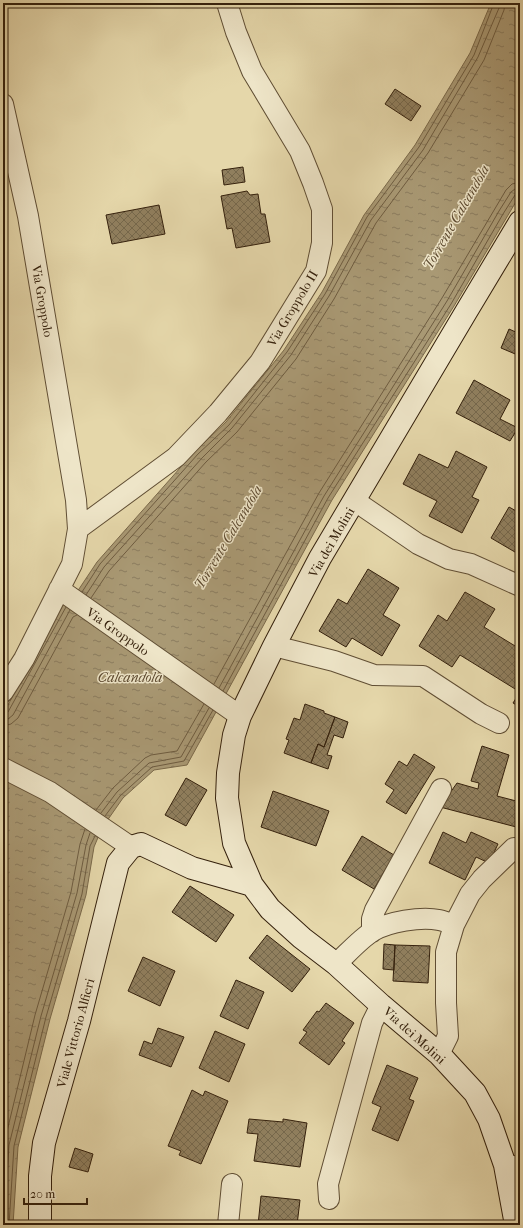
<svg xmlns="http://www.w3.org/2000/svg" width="523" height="1228" font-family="'IM FELL French Canon',serif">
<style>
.water{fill:url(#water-ripples);stroke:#7a694a}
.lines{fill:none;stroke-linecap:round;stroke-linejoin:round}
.shore{stroke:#6e5c40;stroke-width:1}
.building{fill:url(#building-cross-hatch);stroke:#34200c}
.street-casing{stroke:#604e34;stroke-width:22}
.secondary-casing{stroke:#34200c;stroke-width:24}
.street{stroke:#eee5c8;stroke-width:20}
.secondary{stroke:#eee5c8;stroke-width:22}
.labels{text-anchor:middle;stroke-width:3;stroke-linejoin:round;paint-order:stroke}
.street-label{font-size:13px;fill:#34200c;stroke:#eee5c8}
.water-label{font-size:14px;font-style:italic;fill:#5d4a30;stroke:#eee5c8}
</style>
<defs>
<pattern id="water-ripples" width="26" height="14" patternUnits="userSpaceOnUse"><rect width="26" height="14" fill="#a99974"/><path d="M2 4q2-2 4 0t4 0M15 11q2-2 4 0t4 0" fill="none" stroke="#8a7c5e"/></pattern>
<pattern id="building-cross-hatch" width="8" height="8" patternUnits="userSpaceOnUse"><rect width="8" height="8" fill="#907f5e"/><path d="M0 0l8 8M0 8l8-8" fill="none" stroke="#76684c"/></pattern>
</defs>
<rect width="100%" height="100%" fill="#e5d7aa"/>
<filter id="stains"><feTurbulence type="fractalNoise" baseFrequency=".005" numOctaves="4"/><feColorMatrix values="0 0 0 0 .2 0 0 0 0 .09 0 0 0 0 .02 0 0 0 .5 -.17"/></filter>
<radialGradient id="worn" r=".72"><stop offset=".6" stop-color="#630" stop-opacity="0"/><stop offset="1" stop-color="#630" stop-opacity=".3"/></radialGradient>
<path class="water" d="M491,3H520V195L454,306L332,500L187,765L154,770L123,798L102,828L94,847L86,895L50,1019L18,1147L13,1225H3V714L65,601H71L97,562L195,451L226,422L284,350L322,292L364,215L415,145L470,53Z"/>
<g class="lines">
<path class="shore" d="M82,592L100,564L198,454L229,425L287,352L325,294L367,217L419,147L474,55L494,3
M86,595L104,567L202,458L232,428L291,355L329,296L371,220L423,150L478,57L499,8V3
M91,598L109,571L206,462L237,432L296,359L334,299L376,223L428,153L484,60L504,10L505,3
M214,684L319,493L442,298L506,190L512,184L520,182
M219,688L324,496L447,301L499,211L511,192L515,189L520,188
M223,691L328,498L451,304L503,214L515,195L520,193
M3,715L8,712L66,607
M3,720L8,719L13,715L70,610
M3,726L11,724L18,718L73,617L77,615
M96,810L113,788L145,758L151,755L177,751L204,704
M101,813L117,792L149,763L181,757L209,708
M105,816L120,796L152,767L184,761L213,710
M3,1148L35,1015L71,892L80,844L85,829
M4,1225L9,1145L41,1016L77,893L86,845L90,833
M9,1225L14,1146L46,1017L82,894L90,846L95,836"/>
</g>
<path class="building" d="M395,89L421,106L411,121L385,104Z
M243,167L245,182L224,185L222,170Z
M247,191L250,195L258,194L261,214H265L270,242L236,248L232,228L227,229L221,196Z
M159,205L165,234L112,244L106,215Z
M509,329L520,334V356L501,348Z
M474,380L510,400L500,419L518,428L510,441L456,413Z
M456,451L487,467L472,497L479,500L462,533L429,516L437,501L403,484L419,454L448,468Z
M509,507L518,512L520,508V555L491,538Z
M368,569L399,588L383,615L400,625L382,656L352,638L346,647L319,631L338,599L347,604Z
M465,592L495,609L484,627L520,649V692L460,655L452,667L419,646L438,615L447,621Z
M520,692V707L513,703Z
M305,704L324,711V713L335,717L324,747L318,744L311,763L284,753L289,740L286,739L294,718L300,720Z
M335,717L348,722L343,738L334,735L327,755L332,756L328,769L311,763L318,744L324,747Z
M482,746L509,755L497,796L520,802V828L440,807L457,783L478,789L479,783L471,781Z
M414,754L435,767L406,814L386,802L394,790L385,784L399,761L407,766Z
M186,778L207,790L186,826L165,815Z
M273,791L329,811L316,846L261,827Z
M443,832L466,843L471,832L498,844L489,863L476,857L465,880L429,863Z
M362,836L394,855L374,889L342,870Z
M190,886L234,915L216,942L172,912Z
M267,935L310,969L292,992L249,958Z
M384,944L395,945L394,970L383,969Z
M395,945L430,946L428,983L393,981Z
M143,957L175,971L160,1006L128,991Z
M236,980L264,992L248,1029L220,1016Z
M326,1003L354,1023L342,1041L345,1043L329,1065L299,1043L307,1032L303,1030L317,1011L319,1012Z
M158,1028L184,1037L171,1067L139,1055L144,1041L152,1044Z
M215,1031L245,1044L229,1082L199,1068Z
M387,1065L418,1078L409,1099L414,1101L398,1141L372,1130L381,1107L372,1103Z
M192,1090L203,1096L205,1091L228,1101L201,1164L179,1155L181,1151L168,1146Z
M249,1119L283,1122V1119L307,1123L300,1167L254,1161L258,1134L247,1133Z
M75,1148L93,1154L88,1172L69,1167Z
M261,1196L300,1200L297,1225H258Z"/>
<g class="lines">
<defs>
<path id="street" d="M3,104L28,216L76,500L78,529L72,564L24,659L3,692
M355,501L418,544L449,559L471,564L520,586
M78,529L176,457L218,413L260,362L316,271L322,243V209L313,183L300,151L252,71L236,32L227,3
M59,589L240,716
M274,646L334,661L374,675L423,676L481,714L499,723
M3,768L50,792L131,847
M372,932V919L375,910L441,789
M336,964C347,954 360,939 373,931C388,922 421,916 439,920C444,921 449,923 454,925
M439,1054L448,1036L446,1003V952L454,925L470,894L482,879L514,848
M505,1165L520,1167
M329,1199L328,1184L372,1023L381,1005
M228,1225L232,1184"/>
<path id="secondary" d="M40,1225V1176L44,1143L79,1021L118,863L131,847L141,844L192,868L252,885
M516,1225L505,1165L489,1119L475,1093L439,1054L381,1005L336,964L302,938L270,909L252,885L234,843L227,798L228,773L234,735L240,716L274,646L320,558L466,312L520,222"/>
</defs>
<use href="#street" class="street-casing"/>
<use href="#secondary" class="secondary-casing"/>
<use href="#street" class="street"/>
<use href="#secondary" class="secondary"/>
</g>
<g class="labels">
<g class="street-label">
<text transform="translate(43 301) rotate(80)" y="5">Via Groppolo</text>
<text transform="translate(292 308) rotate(-59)" y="5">Via Groppolo II</text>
<text transform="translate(331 542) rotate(-60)" y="5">Via dei Molini</text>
<text transform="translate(118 631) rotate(35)" y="5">Via Groppolo</text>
<text transform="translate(75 1033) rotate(-75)" y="5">Viale Vittorio Alfieri</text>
<text transform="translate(415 1035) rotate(42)" y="5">Via dei Molini</text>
</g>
<g class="water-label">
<text transform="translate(456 217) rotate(-60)" y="5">Torrente Calcandola</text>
<text transform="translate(228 537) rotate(-59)" y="5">Torrente Calcandola</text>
<text x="130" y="682">Calcandola</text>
</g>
</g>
<rect width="523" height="1228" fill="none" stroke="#e5d7aa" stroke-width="16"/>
<rect x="4" y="4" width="515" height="1220" fill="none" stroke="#34200c" stroke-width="2"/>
<rect x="8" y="8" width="507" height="1212" fill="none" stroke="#34200c"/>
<path d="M24 1198v6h63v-6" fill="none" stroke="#34200c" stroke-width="2"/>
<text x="30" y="1198" font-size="12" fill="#34200c" stroke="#eee5c8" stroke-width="3" paint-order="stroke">20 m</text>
<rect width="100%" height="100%" filter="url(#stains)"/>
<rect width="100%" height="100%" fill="url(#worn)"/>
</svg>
